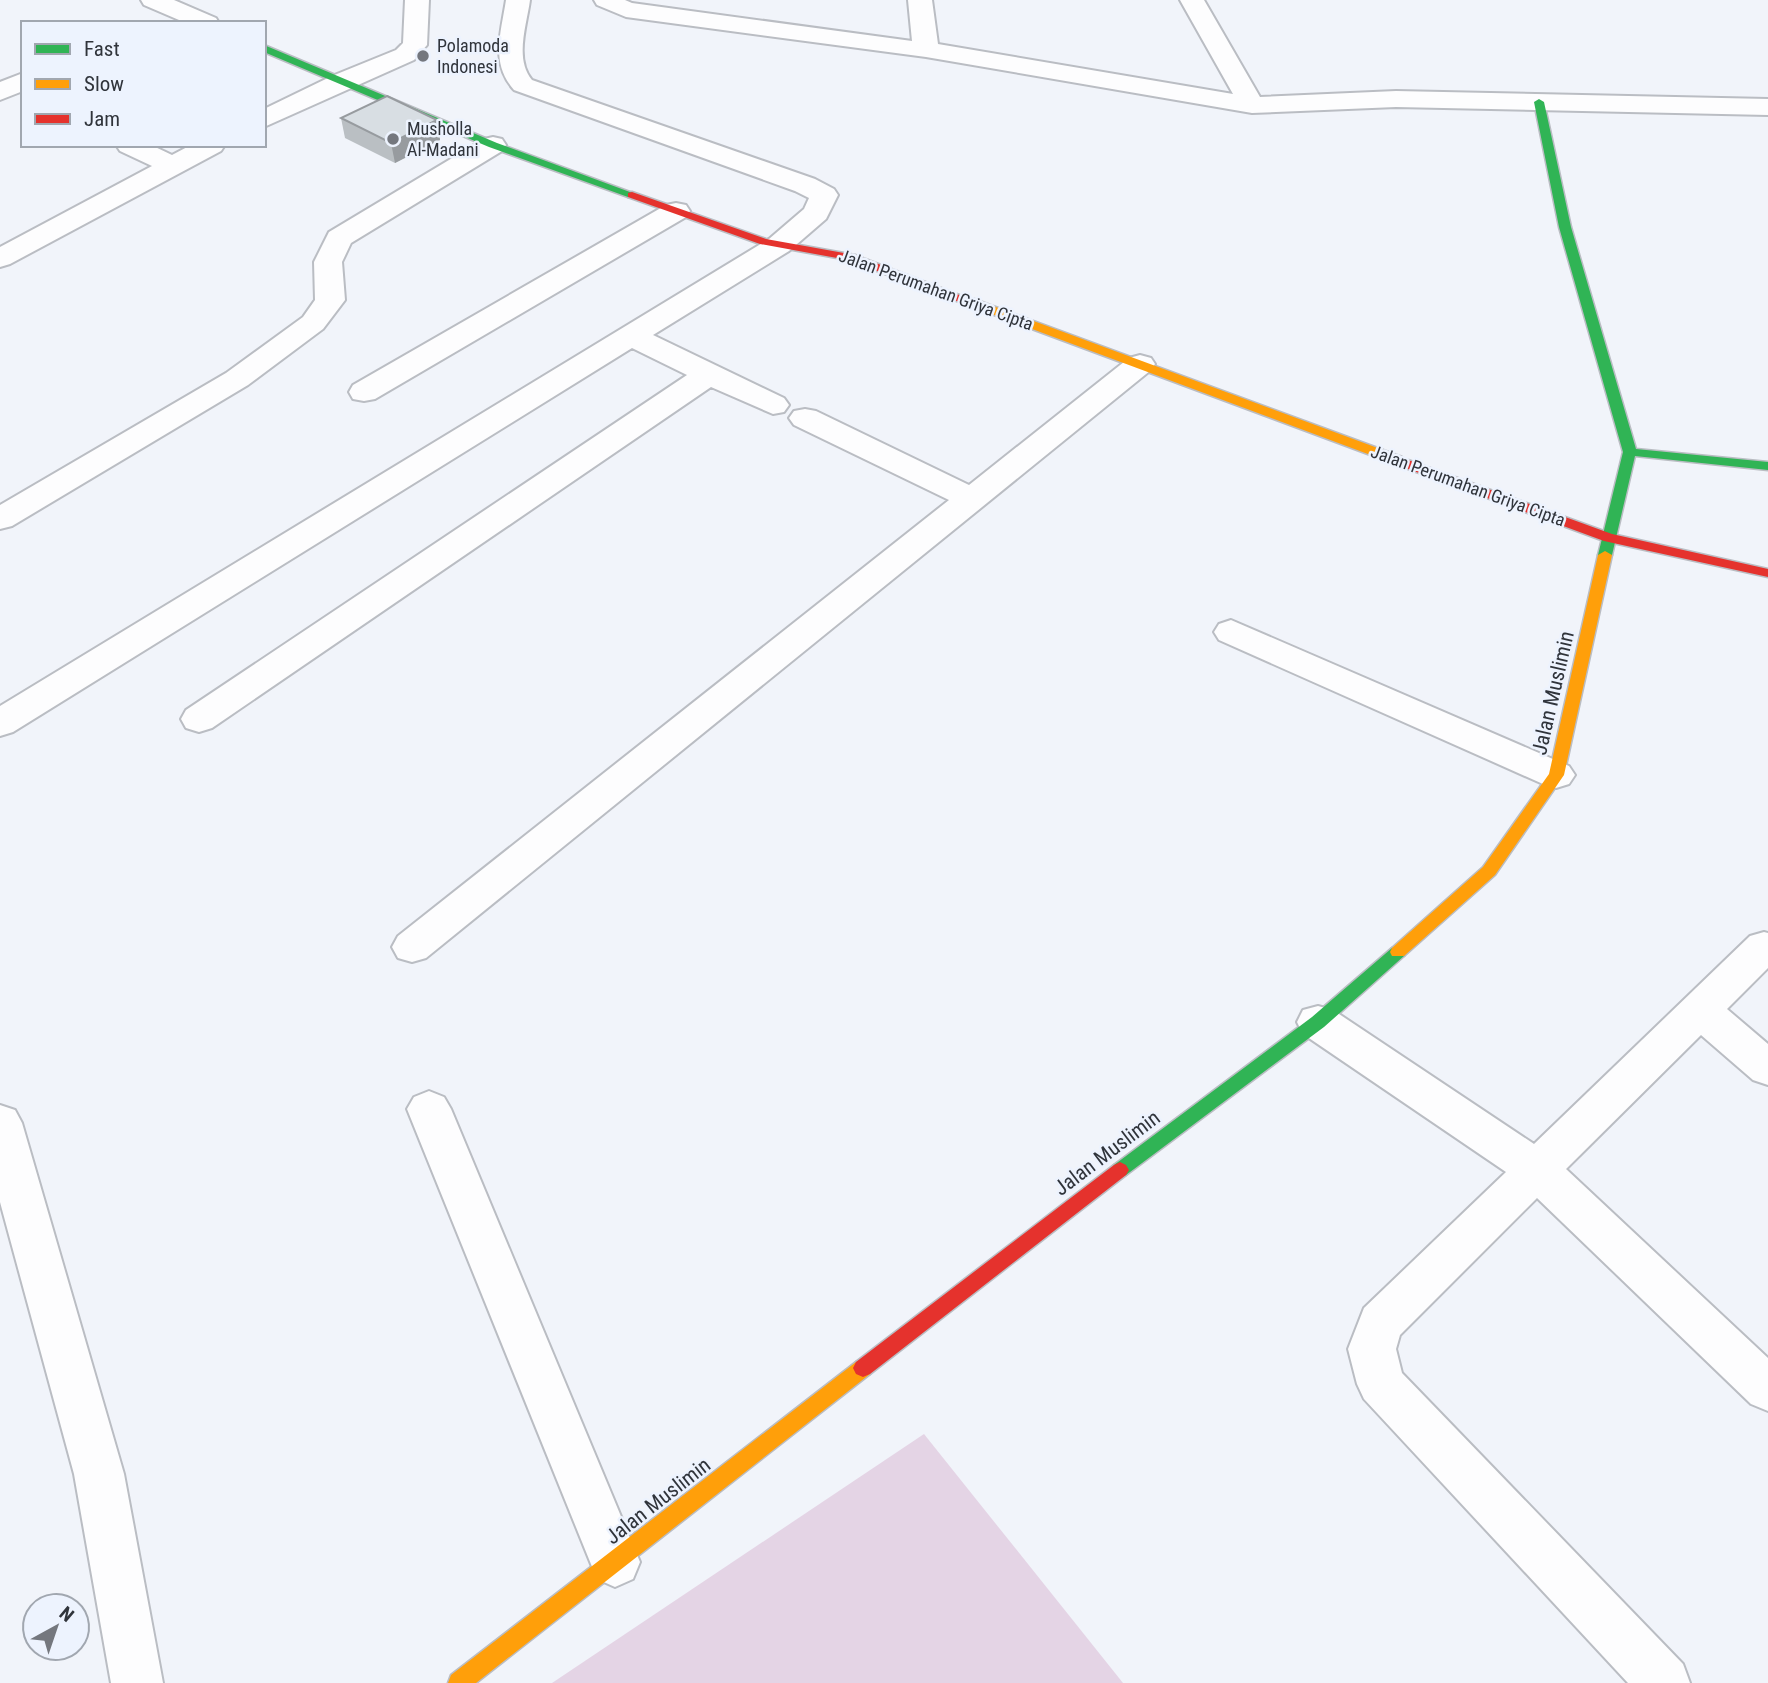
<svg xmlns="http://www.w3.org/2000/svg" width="1768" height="1683" font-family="'Roboto Condensed',sans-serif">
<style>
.green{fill:#e4d4e5}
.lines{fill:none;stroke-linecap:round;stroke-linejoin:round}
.street-casing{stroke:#babdc3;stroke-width:4}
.fast-casing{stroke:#babdc3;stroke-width:3}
.slow-casing{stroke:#babdc3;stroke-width:3}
.jam-casing{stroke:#babdc3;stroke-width:3}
.street{fill:#fdfdfe;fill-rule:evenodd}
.fast{fill:#30b455;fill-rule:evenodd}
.slow{fill:#ff9f0a;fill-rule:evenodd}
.jam{fill:#e5322d;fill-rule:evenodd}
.wall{fill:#babfc3}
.shaded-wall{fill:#979b9f}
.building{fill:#d8dee3;stroke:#979b9f;stroke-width:2}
.poi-dot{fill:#74777e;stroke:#edf3fe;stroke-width:2.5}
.labels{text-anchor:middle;stroke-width:5;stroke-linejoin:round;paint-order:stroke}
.far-poi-label{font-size:18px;fill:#30343b;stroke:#edf3fe;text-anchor:start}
.far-street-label{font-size:18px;fill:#30343b;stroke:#edf3fe}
.street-label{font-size:21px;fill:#30343b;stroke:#edf3fe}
</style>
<rect width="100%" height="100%" fill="#f1f4fa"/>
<path class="green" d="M924,1434L1123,1683H552Z"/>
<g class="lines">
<defs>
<path id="street" d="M141,0H174L216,18L219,23H186L144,5Z
M405,0H429L427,45L414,60L264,127V109L332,76L396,50L403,43Z
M506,0H530C527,24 514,59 532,80L815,179L834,189L838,195L826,219L789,251L653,335L784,398L789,405L784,412L773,414L711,387L212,728L199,732L186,728L181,719L186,710L687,375L632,348L13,732L0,736V706L769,239L804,209L809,198L795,191L514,90C490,63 501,33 506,0Z
M594,0H625L632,3L912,41L908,0H932L938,44L1233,94L1180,0H1204L1260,97L1396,91L1768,99V115L1396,107L1252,113L926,57L626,17L597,5Z
M23,73V91L0,100V82Z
M493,137L502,139L506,145L502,151L351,243L342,262L345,300L323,329L248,385L12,526L0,529V505L226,373L303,317L315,300L314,262L329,232L484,139Z
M116,145H151L172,155L191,145H225L221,151L10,264L0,267V247L152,166L120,151Z
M676,203L686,205L690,211L686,217L375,399L364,401L353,399L349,392L353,385L666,205Z
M1140,355L1151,358L1155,364L1151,370L426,958L412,962L398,958L392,947L398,936L949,500L794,425L789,418L794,411L805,409L816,411L969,485L1129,358Z
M1231,620L1569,766L1575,775L1569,784L1556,788L1543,784L1219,640L1214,632L1219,624Z
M1764,932L1768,933V968L1727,1009L1768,1044V1085L1753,1080L1701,1035L1566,1169L1768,1358V1411L1751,1404L1537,1198L1400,1335L1396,1349L1402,1373L1683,1664L1690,1683H1628L1364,1399L1357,1384L1348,1349L1364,1308L1506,1172L1303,1034L1297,1022L1303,1010L1318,1006L1333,1010L1534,1144L1750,936Z
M429,1091L444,1097L451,1109L640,1562L633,1579L615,1587L597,1579L407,1109L414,1097Z
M0,1105L15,1110L22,1123L124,1474L163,1683H111L74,1474L0,1202Z"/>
<path id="fast" d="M264,45L497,143L638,195L628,197L489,147L264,52Z
M1539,99L1544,102L1571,227L1636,449L1768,462V470L1635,456L1612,555L1605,559L1598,555L1623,452L1559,227L1534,102Z
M1398,946L1404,948L1406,952L1404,956L1324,1027L1126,1175L1120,1178L1114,1175L1111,1170L1114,1165L1312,1017L1392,948Z"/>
<path id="slow" d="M974,299L1402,457L1404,460L1402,463H1392L970,306V300Z
M1605,551L1612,555L1564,775L1495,875L1404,956H1392L1390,952L1392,948L1483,867L1549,774L1598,555Z
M863,1359L870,1362L873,1368L870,1374L476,1683H448L451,1675L856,1362Z"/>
<path id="jam" d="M632,192L766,239L855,255L980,303L978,306H970L848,260L760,244L628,197V193Z
M1397,456L1612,534L1768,569V577L1604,541L1392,463V457Z
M1120,1162L1126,1165L1129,1170L1126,1175L870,1374L863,1377L856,1374L853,1368L856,1362L1114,1165Z"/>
</defs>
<use href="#street" class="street-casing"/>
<use href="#fast" class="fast-casing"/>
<use href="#slow" class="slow-casing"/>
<use href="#jam" class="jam-casing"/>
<use href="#street" class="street"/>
<use href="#fast" class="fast"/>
<use href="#slow" class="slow"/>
<use href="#jam" class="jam"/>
</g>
<path class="wall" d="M341,118L437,120L440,140L395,163L345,138Z"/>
<path class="shaded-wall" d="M437,120L440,140L395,163L391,143Z"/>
<path class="building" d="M387,96L437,120L391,143L341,118Z"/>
<g class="poi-dot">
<circle cx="423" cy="56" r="7"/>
<circle cx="393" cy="139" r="7"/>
</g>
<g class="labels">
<g class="far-poi-label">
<text x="437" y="52">Polamoda<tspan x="437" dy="21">Indonesi</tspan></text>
<text x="407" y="135">Musholla<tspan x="407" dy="21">Al-Madani</tspan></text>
</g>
<g class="far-street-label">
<text transform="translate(936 290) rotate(20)" y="6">Jalan Perumahan Griya Cipta</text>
<text transform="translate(1468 486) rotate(20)" y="6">Jalan Perumahan Griya Cipta</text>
</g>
<g class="street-label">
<text transform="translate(1553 693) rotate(-77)" y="7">Jalan Muslimin</text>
<text transform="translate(1107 1153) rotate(-37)" y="7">Jalan Muslimin</text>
<text transform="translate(658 1501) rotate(-38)" y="7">Jalan Muslimin</text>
</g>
</g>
<rect x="21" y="21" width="245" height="126" fill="#edf3fe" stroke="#a1a7b0" stroke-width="2"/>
<rect x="35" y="44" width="35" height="10" fill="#30b455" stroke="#a1a7b0" stroke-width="2"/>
<text x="84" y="56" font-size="21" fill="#30343b">Fast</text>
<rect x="35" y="79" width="35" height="10" fill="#ff9f0a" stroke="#a1a7b0" stroke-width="2"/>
<text x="84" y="91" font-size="21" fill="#30343b">Slow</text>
<rect x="35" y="114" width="35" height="10" fill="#e5322d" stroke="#a1a7b0" stroke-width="2"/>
<text x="84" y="126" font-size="21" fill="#30343b">Jam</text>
<g transform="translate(56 1627) rotate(40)"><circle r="33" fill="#edf3fe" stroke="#a1a7b0" stroke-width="2"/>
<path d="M0-5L12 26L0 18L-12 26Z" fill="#74777e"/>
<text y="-10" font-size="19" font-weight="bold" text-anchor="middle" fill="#30343b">N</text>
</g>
</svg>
